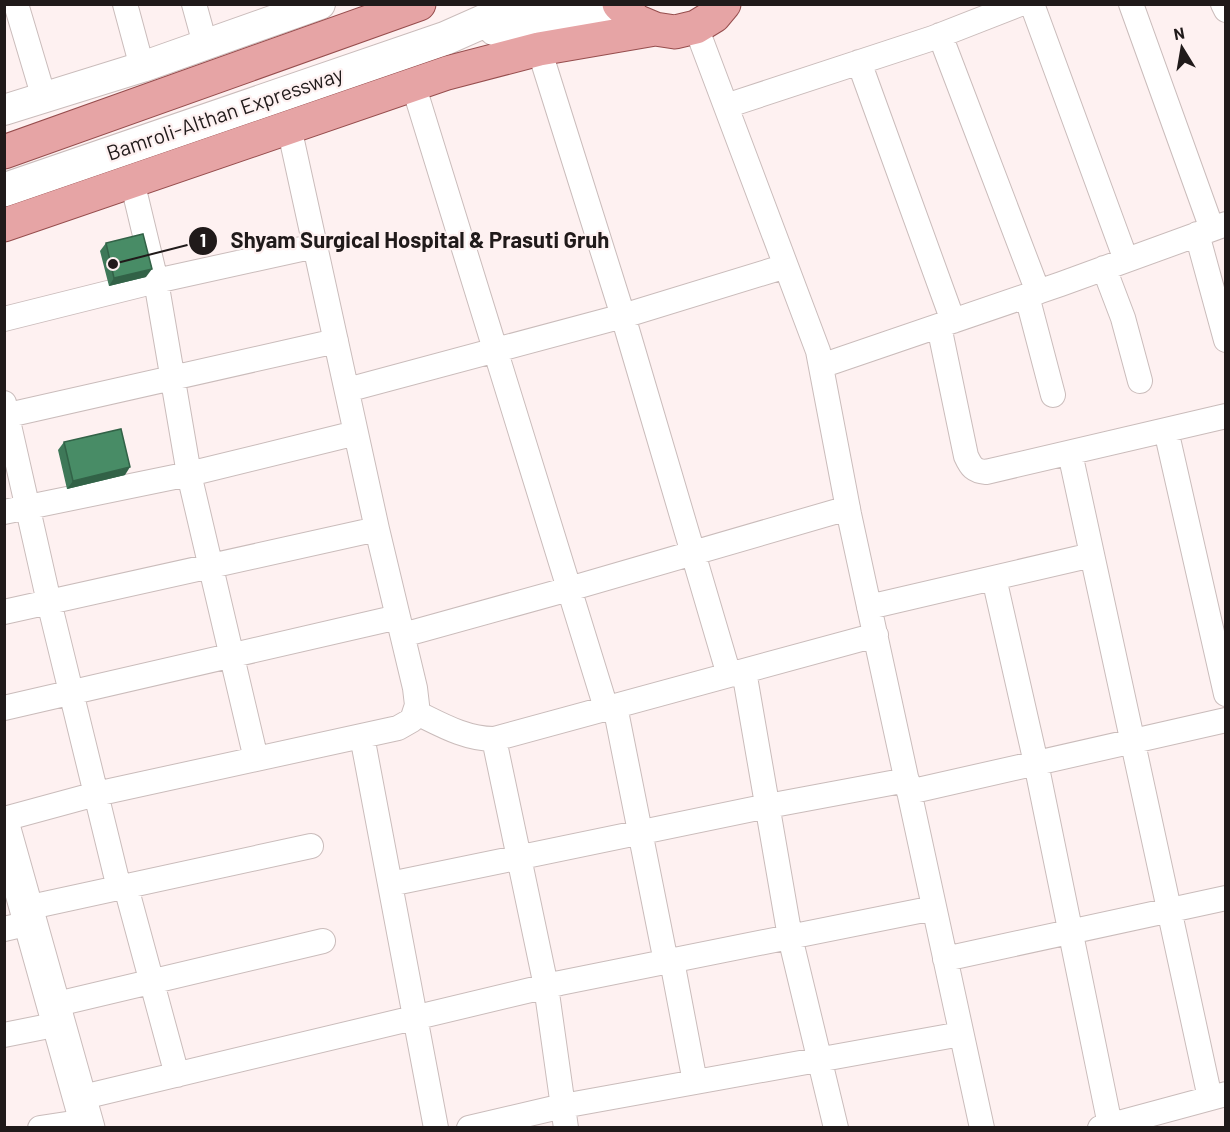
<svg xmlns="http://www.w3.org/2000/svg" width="1230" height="1132" font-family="Barlow,sans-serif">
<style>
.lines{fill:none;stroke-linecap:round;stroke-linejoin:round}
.minor-casing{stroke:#cabcbb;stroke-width:26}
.tertiary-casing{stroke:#cabcbb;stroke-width:32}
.secondary-casing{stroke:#cabcbb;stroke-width:35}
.primary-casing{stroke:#964d4d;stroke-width:35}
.minor{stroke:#fff;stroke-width:24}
.tertiary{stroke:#fff;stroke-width:30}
.secondary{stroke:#fff;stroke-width:33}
.primary{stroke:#e6a4a5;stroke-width:33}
.wall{fill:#3e7858}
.shaded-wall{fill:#326247}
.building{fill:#488c66;stroke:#326247;stroke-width:1.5}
.labels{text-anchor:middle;stroke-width:4.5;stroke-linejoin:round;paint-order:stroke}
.street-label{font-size:21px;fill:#201a1a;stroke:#fef1f1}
.leader{fill:none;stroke:#201a1a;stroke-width:2}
.callout-dot{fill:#201a1a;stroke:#fef1f1;stroke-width:2}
.mark-label{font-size:18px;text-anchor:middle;font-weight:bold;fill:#fff}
.callout-label{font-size:22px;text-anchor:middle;font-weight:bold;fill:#201a1a;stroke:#fef1f1;stroke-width:4.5;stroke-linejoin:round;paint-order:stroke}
</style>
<rect width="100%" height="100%" fill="#fef1f1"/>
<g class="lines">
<defs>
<path id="minor" d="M16,4L44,98
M125,4L142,67
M194,4L205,44
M1032,4L1126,260
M1131,4L1212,229
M1223,4L1226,10
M696,27L818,351L849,514L982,1128
M940,35L1038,292
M539,49L623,316L729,675
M859,62L953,321
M413,84L606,708
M726,106L933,38L1020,4
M132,181L156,281L189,474L256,759
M1197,234L1226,340
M1104,268L1123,318L1140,381
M1027,296L1053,395
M4,319L156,281L315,246
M939,326L966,456C971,467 974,471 986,472L1226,416
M821,366L1061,284L1226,224
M347,390L623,316L786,266
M4,403L49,602L119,888
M4,416L336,341
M1166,430L1226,694
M1070,453L1210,1098
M4,512L189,474L356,433
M994,578L1036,763L1110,1125
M869,607L1092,555
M4,612L377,529
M403,635L569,589L848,508
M744,671L790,937L836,1128
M615,706L666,962
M4,708L398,617
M415,712C440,724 465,739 494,739L876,635
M362,736L436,1128
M494,739L546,986L566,1128
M909,792L1226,720
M4,819L96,794L398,728L412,720L417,705L415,688L377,529L289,127
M390,884L768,806L907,780
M126,887L177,1075
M26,908L311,846
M4,929L30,923
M945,959L1226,898
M672,961L695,1082
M53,1005L323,941
M4,1035L59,1024
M79,1098L560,983L934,908
M40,1128L86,1121
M469,1128L563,1106L961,1034
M1100,1128L1226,1094"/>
<path id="tertiary" d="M4,110L142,67L320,4"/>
<path id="secondary" d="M495,29L571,16L636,21
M4,190L446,38L523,4
M4,829L88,1128"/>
<path id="primary" d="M619,4L636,21L655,29
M4,152L419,4
M4,225L447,73L539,49L655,29L675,32L696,27L714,16L724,4"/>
</defs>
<use href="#minor" class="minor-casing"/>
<use href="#tertiary" class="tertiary-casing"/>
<use href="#secondary" class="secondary-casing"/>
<use href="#primary" class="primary-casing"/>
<use href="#minor" class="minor"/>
<use href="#tertiary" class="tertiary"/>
<use href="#secondary" class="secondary"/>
<use href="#primary" class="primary"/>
</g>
<path class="wall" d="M106,243L146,277L109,286L100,251Z
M64,442L125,475L67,489L58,450Z"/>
<path class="shaded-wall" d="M152,269L146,277L109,286L114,278Z
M130,467L125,475L67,489L73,481Z"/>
<path class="building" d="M143,234L152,269L114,278L106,243Z
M121,429L130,467L73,481L64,442Z"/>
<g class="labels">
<g class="street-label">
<text transform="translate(225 114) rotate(-19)" y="7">Bamroli-Althan Expressway</text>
</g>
</g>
<path class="leader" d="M113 264L203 241"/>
<g class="callout-dot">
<circle cx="113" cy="264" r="6"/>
<circle cx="203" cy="241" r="15"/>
</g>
<g class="mark-label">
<text x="203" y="247">1</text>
</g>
<g class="callout-label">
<text x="420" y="248">Shyam Surgical Hospital &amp; Prasuti Gruh</text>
</g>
<rect width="1230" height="1132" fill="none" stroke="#201a1a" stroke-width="12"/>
<g transform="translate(1182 48) rotate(349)" stroke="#fef1f1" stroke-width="4.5" paint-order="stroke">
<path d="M0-4.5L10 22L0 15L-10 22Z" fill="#201a1a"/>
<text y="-9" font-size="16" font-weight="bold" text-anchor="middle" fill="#201a1a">N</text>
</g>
</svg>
